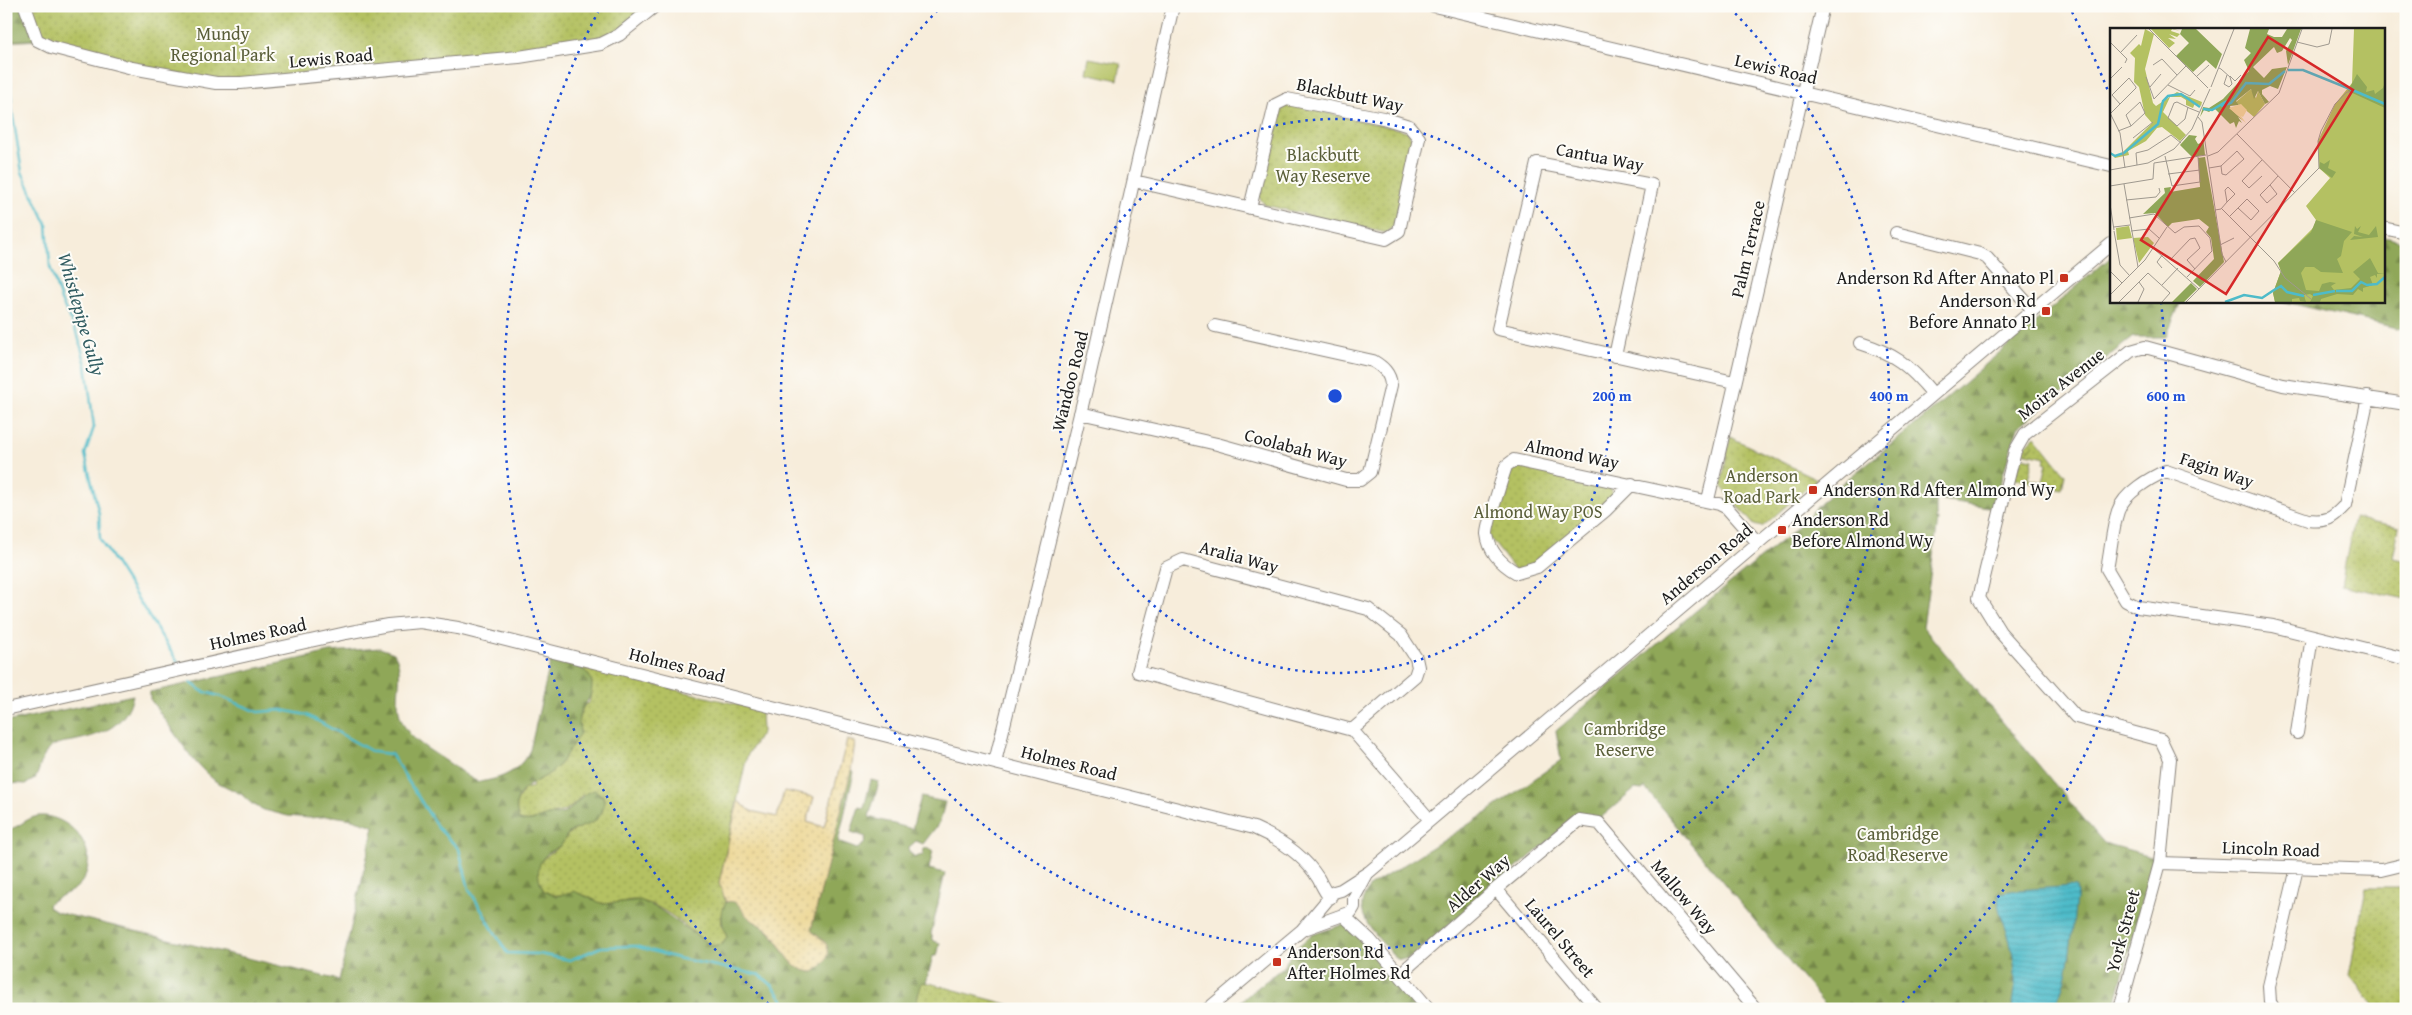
<svg xmlns="http://www.w3.org/2000/svg" width="2412" height="1015" font-family="'Gentium Book Plus',serif">
<style>
.grass{fill:url(#grass-dots);stroke:#686e3f}
.forest{fill:url(#forest-firs);stroke:#56623a}
.sand{fill:url(#sand-dots);stroke:#857b5d}
.pitch{fill:#b4c162;stroke:#686e3f}
.water{fill:url(#water-rules);stroke:#356c72}
.lines{fill:none;stroke-linecap:round;stroke-linejoin:round}
.stream{stroke:#4ebbc9;stroke-width:2.5}
.minor-casing{stroke:#8a847c;stroke-width:14}
.minor{stroke:#fff;stroke-width:12}
.ring{fill:none;stroke:#1d4ed8;stroke-width:2.5;stroke-dasharray:2.5 5}
.poi-dot{fill:#c8321e;stroke:#fdfcf7;stroke-width:2}
.labels{text-anchor:middle;stroke-width:4;stroke-linejoin:round;paint-order:stroke}
.park-label{font-size:18px;fill:#595e38;stroke:#fdfcf7}
.street-label{font-size:18px;fill:#1c1c1c;stroke:#fdfcf7}
.poi-label{font-size:18px;fill:#1c1c1c;stroke:#fdfcf7;text-anchor:start}
.water-label{font-size:19px;font-style:italic;fill:#305c61;stroke:#fdfcf7}
.inset-river{fill:none;stroke:#4ebbc9;stroke-width:2.5}
.inset-road{fill:none;stroke:#9f998f;stroke-width:1}
.view{fill:#d62828;fill-opacity:0.15;stroke:#d62828;stroke-width:2.5}
.inset-edge{fill:none;stroke:#1c1c1c;stroke-width:2.5}
.centre{fill:#1d4ed8;stroke:#fdfcf7;stroke-width:2.5}
.ring-label{font-size:15px;text-anchor:middle;font-weight:bold;fill:#1d4ed8;stroke:#fdfcf7;stroke-width:4;stroke-linejoin:round;paint-order:stroke}
</style>
<defs>
<pattern id="grass-dots" width="8" height="8" patternUnits="userSpaceOnUse" patternTransform="scale(1.25)"><rect width="8" height="8" fill="#b4c162"/><path d="M2 2h.1M6 6h.1" fill="none" stroke="#9aa554" stroke-width="1.8" stroke-linecap="round"/></pattern>
<pattern id="forest-firs" width="22" height="20" patternUnits="userSpaceOnUse" patternTransform="scale(1.25)"><rect width="22" height="20" fill="#8fa758"/><path d="M5 1l3.5 6h-7zM16 11l3.5 6h-7z" fill="#748748"/></pattern>
<pattern id="sand-dots" width="8" height="8" patternUnits="userSpaceOnUse" patternTransform="scale(1.25)"><rect width="8" height="8" fill="#eeda9e"/><path d="M2 2h.1M6 6h.1" fill="none" stroke="#ccba88" stroke-width="1.8" stroke-linecap="round"/></pattern>
<pattern id="water-rules" width="6" height="5" patternUnits="userSpaceOnUse" patternTransform="scale(1.25)"><rect width="6" height="5" fill="#4ebbc9"/><path d="M0 2.5h6" fill="none" stroke="#44a0ac"/></pattern>
</defs>
<rect width="100%" height="100%" fill="#fdfcf7"/>
<filter id="ink" filterUnits="userSpaceOnUse"><feTurbulence type="fractalNoise" baseFrequency=".02" numOctaves="2"/><feDisplacementMap in="SourceGraphic" scale="10" xChannelSelector="R" yChannelSelector="G"/><feConvolveMatrix kernelMatrix="1 2 1 2 8 2 1 2 1" color-interpolation-filters="sRGB"/></filter>
<filter id="wash" filterUnits="userSpaceOnUse"><feTurbulence type="fractalNoise" baseFrequency=".0096" numOctaves="4" result="noise"/><feDisplacementMap in="SourceGraphic" scale="20" xChannelSelector="R" yChannelSelector="G"/><feGaussianBlur stdDeviation="1.12" result="paint"/><feColorMatrix in="noise" values="0 0 0 0 0 0 0 0 0 0 0 0 0 0 0 0 0 1.4 0 .05"/><feComposite in="paint" operator="in"/></filter>
<g filter="url(#wash)">
<rect width="100%" height="100%" fill="#f7eddb"/>
<path class="grass" d="M6,6H657L601,44L216,83L37,40L6,42Z
M1288,104L1407,131L1413,140L1394,226L1386,233L1265,205L1258,196L1278,110Z
M2035,436L2065,474L2062,489L2017,479L2011,480L2017,456L2033,459L2028,479L2043,482L2047,463L2044,462L2046,457L2026,453L2034,444L2025,453L2021,450Z
M1730,437L1817,479L1762,527L1754,525L1721,486Z
M1518,465L1606,484L1615,496L1537,567L1517,573L1487,534L1506,472Z
M2354,518L2399,527L2393,558L2406,561V599L2341,585Z
M581,667L761,710L762,732L747,756L719,883L726,902L721,913L722,926L727,937L723,944L712,946C690,932 668,907 641,901C629,897 616,906 604,904C596,903 590,896 583,895C567,891 548,903 540,884C530,862 548,856 561,845C565,842 565,836 570,833C585,824 610,818 603,795H582C569,811 568,810 549,815C536,818 532,824 519,820L514,807L524,789L533,787L531,783L558,766L580,726L578,720L584,705L589,703C592,690 593,676 581,667Z
M2366,888H2406V1009H2377L2349,975Z
M922,981L1025,1009H914Z"/>
<path class="forest" d="M6,6H25L37,40H6Z
M2383,237L2406,242V330L2281,301H2383Z
M2111,257V301H2181L2166,337H2133L2018,427L1998,490L1995,508L1936,499V521L1938,520L1923,627L2104,843L2154,857L2114,1009H1828L1645,788L1642,790L1635,789L1598,820L1577,817L1408,960L1397,959C1385,945 1364,927 1362,908C1361,900 1366,893 1370,886L1485,814L1561,760L1556,731L1692,614L1790,534L1836,488L1909,430Z
M380,648L394,653C403,667 398,686 398,702C399,733 419,743 443,759C455,766 465,776 478,782C502,779 519,772 530,750L551,659C570,664 600,667 590,696C587,704 580,709 579,717C578,722 580,728 580,733C573,744 566,756 558,766C540,786 507,784 519,820C532,824 536,818 548,815C553,814 559,815 564,813C577,807 580,792 595,790C603,795 606,799 603,808C598,828 577,824 567,835C565,838 564,842 561,845C557,848 552,850 548,853C535,864 537,878 544,891L557,896L574,891L603,904L640,900L659,909L712,946L723,944L727,937C722,925 719,914 726,902C740,899 740,909 749,918C755,923 764,926 770,933C785,949 790,971 814,972L820,938L811,930L851,771L854,772L838,842L857,849L864,844L866,837L851,832L859,807L864,808L871,780L879,782L869,817L912,829L921,797L945,802L940,822L923,844L916,841L909,847V852L915,857L923,855L924,848L933,850L929,869L945,873L931,934L934,941L940,943L937,956H933L926,983L922,982L914,1009H434L390,1000L387,1009H6V830C21,828 28,814 45,816C76,820 101,854 81,883C72,894 60,894 49,903L48,907L56,912L339,980L374,826L352,819L333,816L309,818L288,816L264,810L252,804L241,794L215,781L203,770L192,758L150,699V692L330,652Z
M133,695C126,727 101,735 73,741C65,742 56,743 50,748C42,754 40,770 35,779L26,784L6,783V722Z
M1345,924L1359,937L1420,1009H1231L1282,968L1295,949L1311,935Z"/>
<path class="sand" d="M847,740L855,742L851,771L811,930C815,935 820,937 824,941C834,953 825,965 814,972C787,971 785,946 768,930C762,925 754,922 749,918C740,910 740,899 726,902L719,883L738,801L751,811L777,817L784,791L814,797L807,822L824,827Z"/>
<path class="pitch" d="M1089,58L1121,64L1118,80L1086,73Z"/>
<path class="water" d="M2070,886L2076,887L2077,893C2072,923 2071,980 2055,1004V1009H2012C2018,979 2015,960 2007,931C2002,916 1996,909 1999,893C2022,888 2046,889 2070,886Z"/>
<g class="lines">
<path class="stream" d="M7,41L12,110L22,172L47,225L50,267L61,300L78,336L86,365L94,427L85,454L99,514L100,539L179,664
M190,682L202,691L222,697L258,712L282,710L307,715L373,752L391,754L438,828L459,849L469,889L507,953L539,954L570,960L601,947L635,946L677,958L760,975L773,986L784,1001L787,1009"/>
</g>
</g>
<g filter="url(#ink)">
<g class="lines">
<defs>
<path id="minor" d="M25,6L37,40L51,47L132,68L216,83H241L519,57L601,44L619,35L655,6
M1434,6L2111,166
M1134,181L1386,239L1399,231L1419,138L1409,126L1383,118L1287,99L1275,105L1250,208
M2383,228L2406,233
M1896,233L1980,254L1987,258L2033,310
M1860,343C1895,354 1909,365 1933,394
M1615,356L1652,185L1537,163L1498,329L1734,382
M2368,397L2345,505C2332,519 2327,522 2308,520L2166,471C2150,478 2124,493 2118,511C2112,529 2111,550 2107,569L2126,601L2138,607L2273,626L2406,659
M1080,413L1217,444L1346,480H1360L1370,472L1391,385C1390,373 1383,367 1373,361L1215,326
M1632,484L1606,510L1537,567L1517,573C1503,565 1489,552 1487,534C1487,524 1502,479 1506,466L1514,460L1719,504L1727,508L1758,543
M1708,500L1823,6
M6,709L346,633L388,625L420,622L458,628L1254,828C1279,839 1303,854 1318,878C1322,885 1324,891 1330,898
M1352,730L1415,676L1418,667L1416,658L1401,635L1368,609L1183,560L1166,568L1138,672L1352,730L1430,820
M2297,733L2312,637
M995,762L1090,373L1173,6
M2160,863L2381,870L2406,864
M1496,889L1597,1009
M1344,916L1370,940L1429,1009
M1307,928L1351,912L1354,907V898L1367,874
M1400,974L1496,889L1579,820L1599,823L1756,1009
M1208,1009L1302,930L1334,892L1341,890L1369,872L2111,244
M2120,1009L2160,863L2170,759L2161,740L2076,717L2000,632L1979,598L2015,451L2025,434L2131,351L2145,347L2283,385L2406,404
M2274,1009L2270,1002L2269,986L2297,868"/>
</defs>
<use href="#minor" class="minor-casing"/>
<use href="#minor" class="minor"/>
</g>
</g>
<g class="ring">
<circle cx="1335" cy="396" r="277"/>
<path d="M1730 8A554 554 0 1 1 940 8"/>
<path d="M774 1009A831 831 0 0 1 598 12M2072 12A831 831 0 0 1 2108 91M2161 302A831 831 0 0 1 1896 1009"/>
</g>
<g class="poi-dot">
<rect x="2059" y="273" width="10" height="10" rx="2.5"/>
<rect x="2041" y="306" width="10" height="10" rx="2.5"/>
<rect x="1808" y="485" width="10" height="10" rx="2.5"/>
<rect x="1777" y="525" width="10" height="10" rx="2.5"/>
<rect x="1272" y="957" width="10" height="10" rx="2.5"/>
</g>
<g class="labels">
<g class="park-label">
<text x="223" y="40">Mundy<tspan x="223" dy="21">Regional Park</tspan></text>
<text x="1323" y="161">Blackbutt<tspan x="1323" dy="21">Way Reserve</tspan></text>
<text x="1762" y="482">Anderson<tspan x="1762" dy="21">Road Park</tspan></text>
<text x="1538" y="518">Almond Way POS</text>
<text x="1625" y="735">Cambridge<tspan x="1625" dy="21">Reserve</tspan></text>
<text x="1898" y="840">Cambridge<tspan x="1898" dy="21">Road Reserve</tspan></text>
</g>
<g class="street-label">
<text transform="translate(331 58) rotate(-5)" y="6">Lewis Road</text>
<text transform="translate(1776 69) rotate(13)" y="6">Lewis Road</text>
<text transform="translate(1350 95) rotate(12)" y="6">Blackbutt Way</text>
<text transform="translate(1600 157) rotate(11)" y="6">Cantua Way</text>
<text transform="translate(1748 249) rotate(-77)" y="6">Palm Terrace</text>
<text transform="translate(1070 381) rotate(-76)" y="6">Wandoo Road</text>
<text transform="translate(2061 384) rotate(-38)" y="6">Moira Avenue</text>
<text transform="translate(1296 448) rotate(15)" y="6">Coolabah Way</text>
<text transform="translate(1572 454) rotate(11)" y="6">Almond Way</text>
<text transform="translate(2217 470) rotate(19)" y="6">Fagin Way</text>
<text transform="translate(1239 557) rotate(15)" y="6">Aralia Way</text>
<text transform="translate(1706 564) rotate(-40)" y="6">Anderson Road</text>
<text transform="translate(258 634) rotate(-12)" y="6">Holmes Road</text>
<text transform="translate(677 665) rotate(14)" y="6">Holmes Road</text>
<text transform="translate(1069 763) rotate(14)" y="6">Holmes Road</text>
<text transform="translate(2271 849) rotate(2)" y="6">Lincoln Road</text>
<text transform="translate(1478 883) rotate(-41)" y="6">Alder Way</text>
<text transform="translate(1684 897) rotate(50)" y="6">Mallow Way</text>
<text transform="translate(2123 931) rotate(-75)" y="6">York Street</text>
<text transform="translate(1560 938) rotate(50)" y="6">Laurel Street</text>
</g>
<g class="poi-label">
<text x="2054" y="284" text-anchor="end">Anderson Rd After Annato Pl</text>
<text x="2036" y="307" text-anchor="end">Anderson Rd<tspan x="2036" dy="21">Before Annato Pl</tspan></text>
<text x="1823" y="496">Anderson Rd After Almond Wy</text>
<text x="1792" y="526">Anderson Rd<tspan x="1792" dy="21">Before Almond Wy</tspan></text>
<text x="1287" y="958">Anderson Rd<tspan x="1287" dy="21">After Holmes Rd</tspan></text>
</g>
<g class="water-label">
<text transform="translate(82 314) rotate(74)" y="7">Whistlepipe Gully</text>
</g>
</g>
<g transform="translate(2110 28)">
<rect width="275" height="275" fill="#f7eddb"/>
<path d="M35,1L44,6L35,41L43,75L46,78L67,64L92,74L91,78L85,75L83,80L76,77V72L71,69H60L53,84L76,107L70,113L52,99L47,100L36,113L18,123L19,127L5,130L0,124L5,128L12,125L42,95L35,87L29,59L24,54L25,30L20,25L29,16L31,18ZM41,1H64L70,3L62,1L61,3L70,6L67,9L59,6L66,11L58,10L65,15L59,20ZM244,1H275V274H165L163,265L171,243L168,235L204,199L206,192L196,178L220,150L209,140L208,113L225,76L242,55ZM141,61L146,70L148,63L155,76L144,89L126,74ZM19,198L22,210L7,212L6,200ZM38,209L44,215L29,235L23,210Z" fill="#b4c162"/>
<path d="M72,1H86L112,26L106,41L96,32L83,44L66,28L79,15L70,6ZM140,1H159L157,6L164,9H172L177,1H191L178,37L176,23L182,12L180,10L172,23L167,25L164,19L143,39L154,50L162,41L177,39L168,61L160,58L152,62V66L159,74L155,76L148,63L144,71L141,61L126,73L129,77L120,78L121,82H122L134,93L128,89L132,95L129,93L126,100L124,94L120,96L104,80L99,84L94,82L90,89L93,79L99,80L113,71L139,43L134,32L141,25L135,20ZM247,46L257,59L256,64L264,62L265,66L273,60L275,54V80L238,63ZM79,107L87,108L85,111L88,116L93,114V108L95,127L82,129L70,117ZM95,129L114,234L90,259L83,253L104,231L101,210L96,204L99,199L89,191L62,195L58,199L45,185L33,186L55,165L54,160L61,159L60,164L90,159L88,130ZM220,132L218,140L226,144L222,150L209,140L210,134L214,136ZM206,192L242,204L234,213L231,228L227,231L233,245L211,244L204,239H195L191,245L196,262L209,263L212,256L220,254L226,255L221,258L224,262L241,260L250,251L243,244L260,230L268,245H275L267,246V250L265,247L260,249L263,257L253,260V264L248,261L243,267L227,266L211,271L210,274H200L203,268L200,266L194,267L196,274L190,273L189,270L182,271V274H165L163,265L171,243L168,235L201,204ZM245,198L247,201L251,198L248,204L259,207L266,198L268,209L240,212L244,208L253,209L244,206ZM81,255L87,261L74,274H62Z" fill="#8fa758"/>
<path d="M131,76L137,82L133,89L131,88L136,95L119,80Z" fill="#eeda9e"/>
<path class="inset-river" d="M178,42H193L240,61M240,61L275,76M111,78L121,75L136,55L159,56L175,43M93,81L102,82L117,73M0,125L5,128L14,125L48,96L53,73L58,68L71,66L90,79M164,262L171,258L177,264L194,268M226,263H242L251,254L257,257L267,256L275,249M203,267L225,263M115,274L134,267L152,270L164,262"/>
<path class="inset-road" d="M39,1L98,60M0,14L17,31L15,35M187,14L207,19L219,16L222,1M11,24L27,7M43,37L52,31L67,47M109,40L111,41L120,49L122,56L119,59L114,56L117,47M87,48L99,37M120,48L125,53L131,47M36,49L44,71L76,38M0,51L12,39M58,57L80,68L85,62M40,59L51,46M101,59L124,1M78,79L75,91L67,98L58,90L64,75L67,74L79,80L89,84M0,85H1L26,60V59L19,50L2,67L10,76M0,85L10,105L15,140M88,89L92,94L112,226L116,234M8,103L21,98L35,85L30,74L16,87L21,98M127,106L185,165M23,110L43,94M55,128L62,158L90,154L88,129M98,128L108,124L169,65L192,1M152,132L132,153L139,160L152,148M27,137L26,125L38,122L61,107L71,115M99,140L111,138L127,123L134,131L116,147L112,146L111,138M0,142L38,135L64,121L82,101L100,61M58,146L90,142M14,156L28,239M160,157L167,166L157,175L150,167L160,157L168,148M0,158L43,151L44,135L96,127M16,172L46,169L50,164L49,160M0,176L4,202M111,180L164,233L175,250L201,271M105,182L111,181L117,174L125,166L118,159L115,162L117,174M120,188L137,171L149,183L141,192L128,180M19,190L44,186L65,205L74,199L89,198L100,210L102,223L77,249M4,199L20,197M4,203L10,237L19,247M21,203L39,201L49,210M110,217L124,210M43,220L89,261M60,232L80,211L85,210L90,220L77,232L85,241M52,240L47,234L53,226M0,243L12,255M52,257L68,240M0,267L35,232L57,199M9,274L38,245L60,265L52,274M28,274L34,261L29,254M76,274L209,140L208,113L211,103L225,76L237,64H243"/>
<path class="view" d="M158,9L243,62L116,266L31,212Z"/>
<rect width="275" height="275" class="inset-edge"/>
</g>
<circle cx="1335" cy="396" r="8" class="centre"/>
<g class="ring-label">
<text x="1612" y="401">200 m</text>
<text x="1889" y="401">400 m</text>
<text x="2166" y="401">600 m</text>
</g>
<rect width="2412" height="1015" fill="none" stroke="#fdfcf7" stroke-width="25"/>
</svg>
